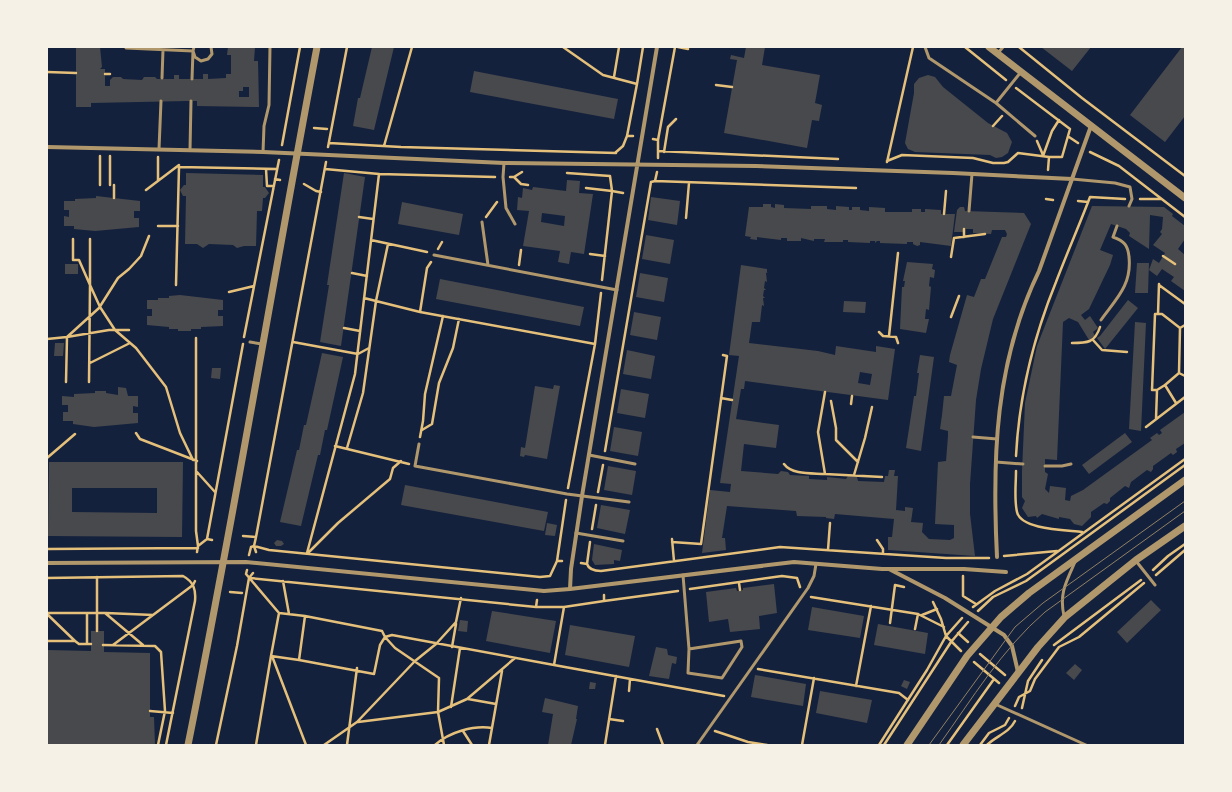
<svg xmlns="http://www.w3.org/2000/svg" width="1232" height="792" font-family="'Golos Text',sans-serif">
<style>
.building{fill:#48494c;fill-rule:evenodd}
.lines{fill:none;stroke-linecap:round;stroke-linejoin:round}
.path{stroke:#e5c07b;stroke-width:2.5}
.service{stroke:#b1986c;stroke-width:3}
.minor{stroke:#b1986c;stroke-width:4}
.tertiary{stroke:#b1986c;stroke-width:7}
.tram{stroke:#918062;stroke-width:1}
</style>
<rect width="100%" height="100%" fill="#14213d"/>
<path class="building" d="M76,47H100L102,67L100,69H105V86H110V80L113,77H121L123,79L142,80L144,77H155L157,79H174V75H179V79H203V74H208V79L226,78V74H231V55H227L228,47H255L254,61H258L259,107L197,106V101H187L91,103V107H76ZM243,87H249V97H239V91H243Z
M372,47H394L374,130L353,126L358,98H360Z
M746,47H765L762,65L820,75L815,103L822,105L819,121L812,120L807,148L724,133L737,60L730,59L731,55L744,58Z
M1041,47H1091L1072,71Z
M1182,47H1185V116L1165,142L1130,115Z
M474,71L618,99L614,119L470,92Z
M928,75L935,77L943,87L988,123L1007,133L1012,142L1008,153L1002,157L996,158L990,155L915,152L908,149L905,143L914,93V84L919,78Z
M186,173L263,175V187H265L269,193L265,198H263L262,211H257L256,246H244L237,248L233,245L209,244L203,248L197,244H185L186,196H183L180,190L184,185H186Z
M344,173L365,177L341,346L320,342L329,285H327Z
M567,180L580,181L579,193L593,194L584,254L571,252L569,264L558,262L560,251L523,246L529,211L517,210L518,197L522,198L523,188L532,190L533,187L566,191ZM542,213L565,216L564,226L541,222Z
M96,196L140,201V211H134V218H139V227L95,231L74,229V226H64V216L69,217V210H64V201H75V199L96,198Z
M651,197L680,201L677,225L648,220Z
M402,202L463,214L459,235L398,224Z
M763,204H771V207L775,208V204L784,205V208L811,209V206H827V209L836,210V206L849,207V210H852V207H860V210L869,211V207L885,208V212H912V209H921V212H925V209L941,210V214H955L951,246L920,242V245L917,246L913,244V242H907V244L880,243V241H877L875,243V241H870V243L848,242V240H843V242H824L825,239H814V241L801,238V241H787V238H781V240L757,237V240L750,239L751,237L745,236L749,207H763Z
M1092,206L1164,207L1173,214L1172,216L1185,226V239L1178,249L1185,255V291L1171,281L1174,277L1162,269L1157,276L1149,270L1153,259L1159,263L1165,253L1153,245L1162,234L1160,232L1162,229L1163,217L1150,215L1149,249L1129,236L1130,233L1126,229L1111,224L1100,250L1113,255L1110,265L1089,309L1081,315L1085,320L1090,316L1098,328L1093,332L1095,336L1089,340L1078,322L1069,318L1063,322L1057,460L1045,459V472L1048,474L1045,489L1049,493L1050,486L1066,488L1065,500L1070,501L1071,496L1083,490L1152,440L1150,438L1157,433L1159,435L1162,433L1160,430L1185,412V443L1176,449L1177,452L1173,455L1171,453L1153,466V469L1151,472L1147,470L1131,482L1129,488L1125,486L1110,498V501L1107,504L1104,503L1091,512V517L1082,526L1074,524L1070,519L1059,517V519L1042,514L1037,518L1036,516L1028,517L1022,508L1025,501L1022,497V471L1025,403L1037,346Z
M960,207H964L965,211L1024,213L1031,224L993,319L981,369L976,400L970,484V514L975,556L888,550V537H892L894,519L835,514L834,519L826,518V517L797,516L796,511L727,506L722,538H725L726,550L702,553L710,490L730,492L731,484L720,483L739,356L729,355L741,265L767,269V272H768L766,273L767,282L765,281L764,288L766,290H764L763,296L765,298H763L764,306L762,305L760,322H752L749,343L818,351L835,355L836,346L876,352V346L895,349L888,400L745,381L744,389H741L736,419L779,425L776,448L744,444L741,471L778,474L781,471L788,472L790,475L809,476V479L827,480V477L846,479L848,476L857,477L858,481L884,482L885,476H888L889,470H895L894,476H898L896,510L905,511V507L913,508L911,522L923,523L922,532L929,539L950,540L954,538V525L935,524L938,462L946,461L948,436V431L940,429L942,415L944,396H951L957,365L949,362L950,355L967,295L974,297L981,279H985L1002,237H1006L1007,234L1005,230H992L991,234L973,233V229H963V232H954L957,210ZM860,372L872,374L870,385L858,383Z
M646,235L674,240L670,264L642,259Z
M907,262L933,264L932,269L935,270L934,278L930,277L929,286L931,287L929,310L926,309L925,319H929L926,333L900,329L902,287H904L905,281H903Z
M1137,263H1149L1148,293H1135Z
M65,264H78V274H65Z
M640,273L668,278L664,302L636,297Z
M440,279L584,307L580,326L436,299Z
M180,295L223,300V310H218V316H223V326L201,327V329H191V331H178V329H169V327L147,325V316H152V309H147V300H158V298H169V296Z
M1128,300L1138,308L1105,349L1097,338L1100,336Z
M844,301L866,302L865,313L843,312Z
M634,312L661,317L657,340L630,335Z
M1135,322L1146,323L1141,431L1129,429Z
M55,343H64L63,356H54Z
M627,350L655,356L651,379L623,374Z
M322,353L343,357L327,430H325L320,455H318L301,526L280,522L297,450H299L304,425H306Z
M920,355L934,357L921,451L906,448L914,396H916L919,373H917Z
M212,368H221L220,379L211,378Z
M554,385L560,386L547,459L525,455L524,457L520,456L521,447L525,448L535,386L553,389Z
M118,387L126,388L128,396H138V407L133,406V413H138V423L94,427L73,424V421H63V412H68V405H62V396L74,397V394L95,393V391H106V393L118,395Z
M621,389L649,394L645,418L617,413Z
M614,427L642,432L638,456L610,451Z
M1125,433L1132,442L1089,474L1082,465Z
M49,462H183L182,537L48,536ZM72,488H157V513L72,512Z
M608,466L636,471L632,495L604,490Z
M405,485L548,512L544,531L401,505Z
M601,505L630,510L625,534L597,528Z
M547,523L557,525L555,536L545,535Z
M277,540L282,541L284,544L281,546H276L274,543Z
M594,544L622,550L620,561L614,560V564L595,565L592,560Z
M774,584L777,613L759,616L760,629L730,632L728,619L709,622L706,592L736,588L737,591L743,590V588Z
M1151,600L1161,610L1127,643L1117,632Z
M812,607L864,616L860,638L808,630Z
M492,611L556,621L550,653L486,641Z
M460,620L468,621L467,632L458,631Z
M878,624L928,633L925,654L874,645Z
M570,625L635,636L629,667L565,655Z
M91,631H104V652L150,653V717H154L155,745H47V650L91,651Z
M656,647L667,649L668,655L677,657L676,664L672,663L669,679L649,676Z
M1075,664L1082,670L1074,680L1066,673Z
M755,675L806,684L803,706L751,697Z
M904,680L910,682L907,689L901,686Z
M590,682L596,683L595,689H589Z
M820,691L872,700L867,723L816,713Z
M545,698L578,706L576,719H577L571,745H548L553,714L542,712Z"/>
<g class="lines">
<path class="path" d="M563,47L603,75L637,84L627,136
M678,47L688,49
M965,47L1006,80
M1019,47L1082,98L1185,176
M47,72L76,73
M105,74H110
M614,77L619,47
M637,84L643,47
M716,85L732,87
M1016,88L1070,129L1062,157H1049
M993,126L1002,116
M314,128L327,129
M1069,137L1078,143
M653,139L658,140V158
M658,140L675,47
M1037,141L1043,155
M329,143L401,147L616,153
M282,145L300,47
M384,146L412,47
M328,147L347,47
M658,151L838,159
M664,152L668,127L676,119
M1090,152L1119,166L1185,217
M615,153L623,146L627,136H633
M100,156V185
M1043,156L1052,131L1059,120
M887,161L902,155L973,158L993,163H1004L1008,162L1018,153L1049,157L1048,170
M887,162L913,47
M266,169L267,186H274
M325,169L379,174
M567,173L610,176
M610,176L612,191L623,193
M510,177H514L522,172
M514,177L521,184L528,185
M275,179L280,180
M158,180V157
M655,181L657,172
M304,184L316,191L321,192
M110,185V156
M114,185V198
M586,188L612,191L602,280
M146,190L179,165
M1046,199L1053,200
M1140,199H1161
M1078,201L1088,202
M944,214L946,191
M359,217L373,219
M486,217L497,202
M686,218L689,183
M158,226H178
M964,237V229
M73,239V260H79L90,285L89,382
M90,239V285L100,307L115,330L136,348L166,387L180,433L193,460
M371,240L427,252
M438,249L442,242
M590,254L605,256
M1163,256L1175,264
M951,257L954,238L985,234
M519,265L521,250
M352,273L367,276
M176,285L179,167L277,169
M1159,285L1185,304
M229,292L254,286
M364,298L420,312L595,344
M420,312L427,268L431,262
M1158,314H1162L1180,328
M951,317L959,296
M344,328L360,331
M879,332L883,336L896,337L898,343
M889,336L898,253
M244,337L279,160
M196,338V531L198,546
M47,339L67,337L99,308L118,278L129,269L141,256L149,236
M1093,340L1102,350L1127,352
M293,342L358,354L369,348
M1072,343C1087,343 1095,343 1100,327
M90,363L130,343
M1179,373L1180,328L1185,325
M66,382L67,337L109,330H129
M1165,385L1179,373L1185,376
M1157,390H1152L1155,314H1158L1159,284
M825,392L818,432L825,474L882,477
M721,398L732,400
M831,401L836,428V440L858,462
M851,404L852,396
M1156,419L1157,390L1165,385L1176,403
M1146,427L1185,397
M422,430L432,424L439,383L453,348L459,319
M136,433L140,439L197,461
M420,437L423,421L425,394L443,316
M335,446L409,464
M347,448L363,393L376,301L388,244
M605,451L651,182L655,181L856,188
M1016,456C1019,397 1034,336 1056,282C1067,253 1079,226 1090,197L1125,199
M47,458L75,434
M784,464C792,475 812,473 825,474
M1016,471C1016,484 1014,499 1017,512C1021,530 1067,530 1082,532
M197,472L215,492
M854,475L865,438L872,407
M568,488L595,344L601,293
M598,492L603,465
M592,529L596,505
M243,536L256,537
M207,539L243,344
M672,539L674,561
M877,540L883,549V553
M672,542L701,544L727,356L723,355
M47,549L198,548
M828,550L830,523
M197,552L198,546L207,539L212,540
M256,552L254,546L256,537L326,162
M307,553L355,374L379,174L495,177
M308,553L338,523L390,479L393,468L401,461
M249,555L251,547L254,546L269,550L540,577L550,576L557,561L566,500
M1004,556L1057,551
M557,561H562
M581,563L587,564C589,570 595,571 601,571L780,547L946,558H989
M587,564L590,542
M247,570L246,574L279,613L305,616L299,660L271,656L279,613
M1153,570L1168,556L1185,544
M1156,575L1185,550
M963,576V596L976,604
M97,577V631
M47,578L183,576C194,582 196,590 195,601L166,745
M250,578L536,607H564
M283,581L289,614
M739,583L740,590
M690,589L782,576L797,578L800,587
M230,592L242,593
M811,597L918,614L915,629
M604,601L678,591
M933,602L941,619L946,636L961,651
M536,607L537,600
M973,607L995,591L1027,574L1185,459
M978,611L993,597L1026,581L1185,465
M47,613H105L143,645
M106,613L153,615
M47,614L75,641
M918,614L944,627
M922,615L937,609
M305,616L382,631L385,637L392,635L554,665L564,607L604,601V595
M890,623L895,585L904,587
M958,633L968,642
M47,641H75L79,644H91
M87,644V613
M103,645L155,646L161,652L165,711L158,745
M113,645L193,585L195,581
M1054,645L1141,580
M452,647L456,624
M980,654L1005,675
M272,656L306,745
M299,660L374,674L380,645L385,637L395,648L439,678L438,712L444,745
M974,662L999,683
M554,665L724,696
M758,669L899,693L908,700
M856,686L871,606
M629,691L630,679
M468,699L496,704
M1015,706L1019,697L1030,691L1035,679L1059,647L1079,637L1144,583
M451,707L460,648
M1022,708L1028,681L1042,660
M150,711L173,713
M609,719L623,721
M358,722L438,712L467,699L515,658
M657,729L663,745
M463,731L472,745
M715,731L748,742L767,745
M216,745L237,646L249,578L253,573
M256,745L271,656
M324,745L357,722L415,661L436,644L456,622L461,598
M347,745L357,668
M435,745C449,732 474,725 492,728
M489,745L502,671
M605,745L616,676
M802,745L814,678
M879,745L927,670L946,636L962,618
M884,745L951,642L968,622
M947,745L994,679
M980,745L989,733L1005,725L1009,718
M987,745C996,736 1009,733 1015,721"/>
<path class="service" d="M194,47L193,51L195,57L201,61L208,59L212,54L211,47
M925,47L929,58L996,103L1035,136
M126,48L193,51L192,79
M998,53L1003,47
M162,78L163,50
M996,103L1021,72
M159,149L161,101
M190,150L191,101
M263,152L264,126L269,105L270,47
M504,163L503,177L506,208L515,224
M1072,179L1115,183L1130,187L1132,199L1129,206
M969,211L972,174
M482,222L488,265
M434,255L617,290
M1101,320C1116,299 1132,285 1129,257C1128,245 1124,241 1113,237L1117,226
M250,342L262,344
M973,437L997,439
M419,444L415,466L567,494L629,502
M589,455L635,464
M996,462L1023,464
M1045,466H1062L1071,464
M576,533L623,541
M1136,561L1155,585
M683,575L689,649L688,673L722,678L742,647L741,641L689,649
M1064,616C1059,594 1066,582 1075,562
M995,704L1086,745
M697,745L808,588L814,576L816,564"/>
<path class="minor" d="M47,147L263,152L504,163L756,166L953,173L1072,179
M997,557C992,457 995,362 1039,271L1091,126
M47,563L246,562L544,591L570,589L794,562L882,569H964L1006,572
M889,569L945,598L1004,635L1012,646L1018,672
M570,589L571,569L582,496L657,47"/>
<path class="tertiary" d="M989,47L1185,198
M188,745C235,513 273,279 317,47
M907,745L967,656L1001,617L1029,593L1185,480
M963,745L1038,647L1065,617L1136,560L1185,526"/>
<path class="tram" d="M929,745L1015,627L1043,603L1185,501
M939,745C972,699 1002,649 1045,612L1185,511"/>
</g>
<rect width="1232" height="792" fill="none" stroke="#f6f1e7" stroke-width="96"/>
</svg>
